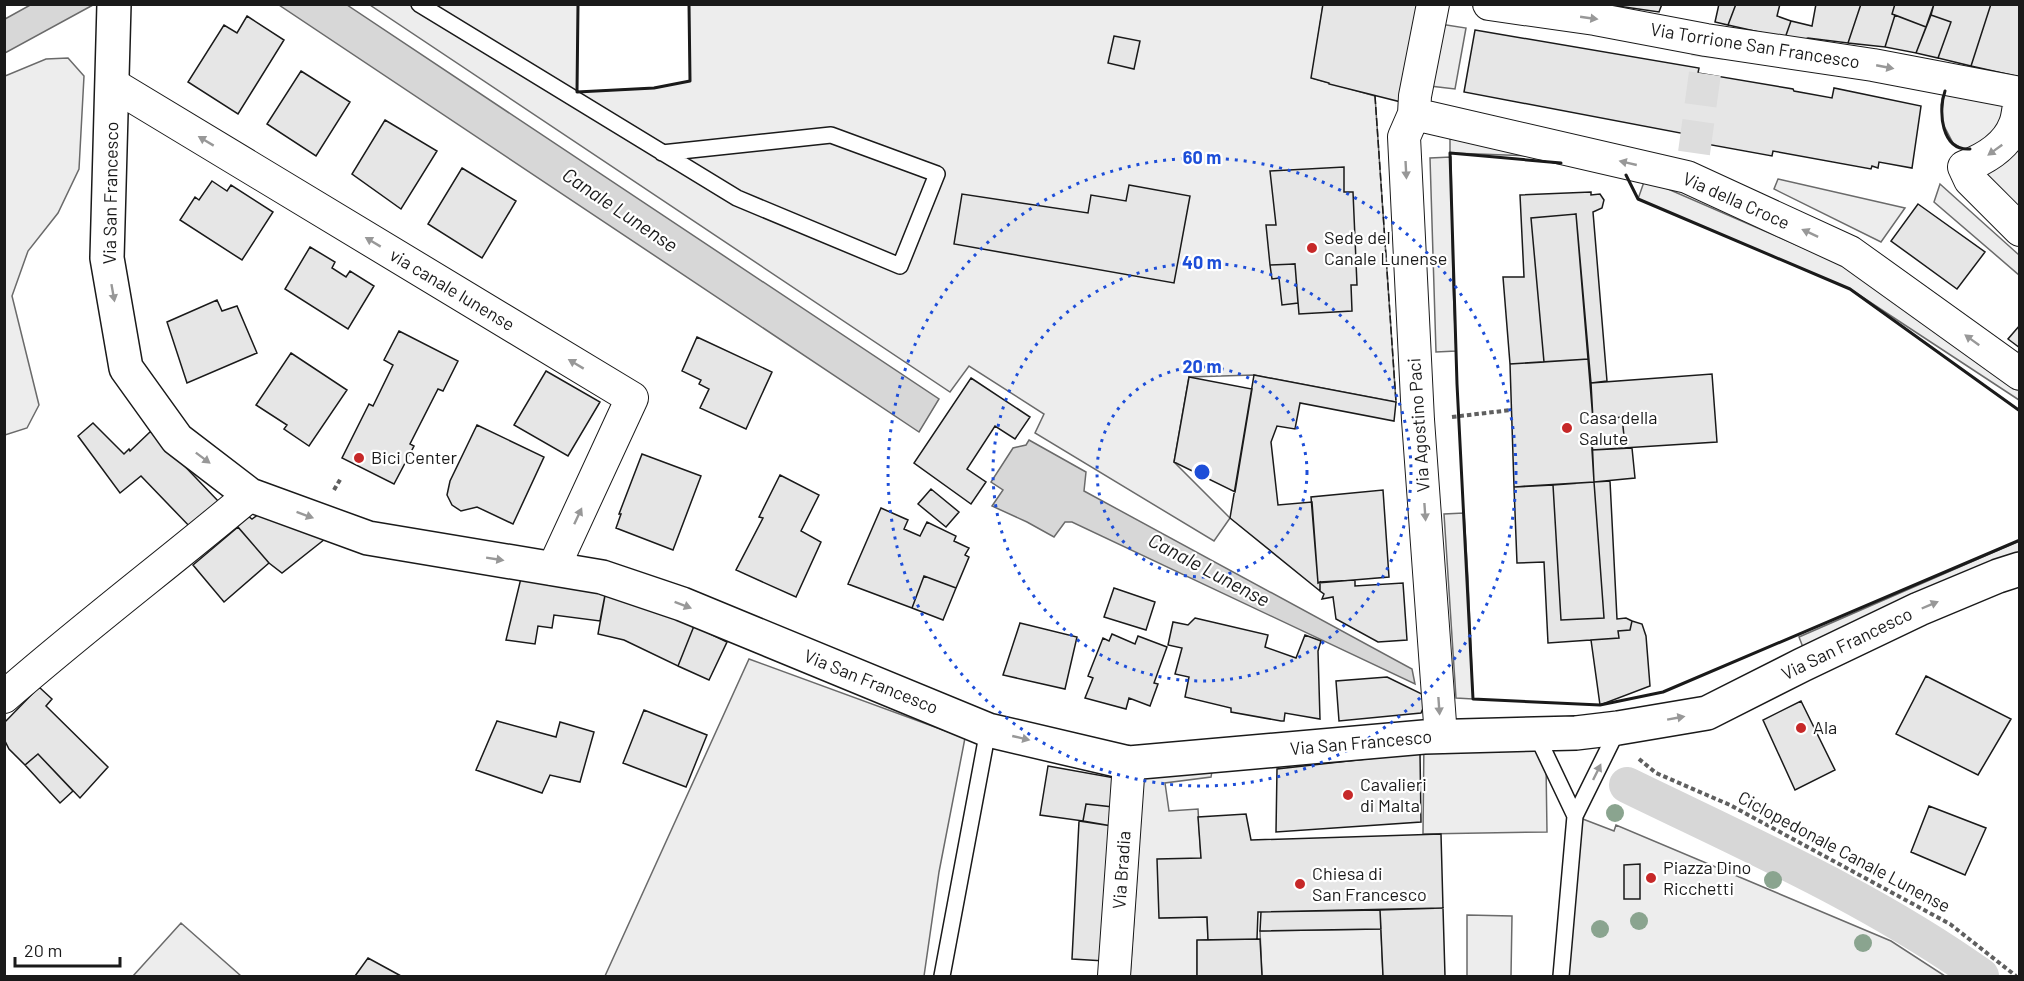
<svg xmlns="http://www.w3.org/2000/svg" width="2024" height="981" font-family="Barlow,sans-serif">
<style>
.built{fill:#ededed;stroke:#6a6a6a;stroke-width:1.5}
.water{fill:#d7d7d7;stroke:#6a6a6a;stroke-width:1.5}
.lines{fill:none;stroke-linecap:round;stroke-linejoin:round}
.canal{stroke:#d7d7d7;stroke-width:36}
.building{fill:#e6e6e6;stroke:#1a1a1a;stroke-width:1.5}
.street-tunnel{stroke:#ddd;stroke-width:32;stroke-dasharray:32 16;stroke-linecap:butt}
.lane-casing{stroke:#1a1a1a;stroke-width:18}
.street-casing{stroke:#1a1a1a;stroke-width:34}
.secondary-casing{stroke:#1a1a1a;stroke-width:36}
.path{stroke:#5f5f5f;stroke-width:4;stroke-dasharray:4.5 3;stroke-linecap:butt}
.lane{stroke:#fff;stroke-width:15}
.street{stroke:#fff;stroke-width:32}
.secondary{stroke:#fff;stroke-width:33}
.fence{stroke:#1a1a1a;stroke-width:1.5;stroke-dasharray:8 3;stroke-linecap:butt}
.wall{stroke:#1a1a1a;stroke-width:3}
.tree{fill:#8aa48f}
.oneway{fill:#989898}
.ring{fill:none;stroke:#1d4ed8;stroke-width:3;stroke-dasharray:3 6}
.poi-dot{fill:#c62828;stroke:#fff;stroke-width:2}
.labels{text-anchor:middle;stroke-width:4.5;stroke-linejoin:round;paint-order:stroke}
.street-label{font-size:18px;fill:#1a1a1a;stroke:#fff}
.poi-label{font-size:18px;fill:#1a1a1a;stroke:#fff;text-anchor:start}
.water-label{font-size:20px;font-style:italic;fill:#1a1a1a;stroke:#fff}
.centre{fill:#1d4ed8;stroke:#fff;stroke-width:3}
.ring-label{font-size:18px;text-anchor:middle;font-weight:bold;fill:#1d4ed8;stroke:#fff;stroke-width:4.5;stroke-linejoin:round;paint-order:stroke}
</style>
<rect width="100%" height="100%" fill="#fff"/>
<path class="built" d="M370,5H578L577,92L654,88L690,81L689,5H1323L1312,78L1375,96L1396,402L1254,375L1189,377L1174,462L1230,518L1214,541L1035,433L1044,414L969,366L950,392Z
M1440,24L1466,28L1455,89L1430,86Z
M68,58L84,76L79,169L58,213L28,251L12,296L39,405L27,428L5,435V76L46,59Z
M2011,91L2009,114L1978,149L1964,150L1953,143L1943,124L1941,105L1943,94Z
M1450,132L1534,156L1450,153Z
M2019,139V216L1975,172Z
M1451,157L1453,286L1456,351L1436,352L1430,158Z
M1645,179L1861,273L2019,380V400L1850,289L1638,199Z
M1778,179L1905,208L1881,242L1774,189Z
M1940,184L2019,255V275L1934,202Z
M1464,513L1468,578L1473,699L1456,698L1444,514Z
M2019,541V556L1804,650L1799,637Z
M749,659L965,738L939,872L924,976H605Z
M1524,734L1546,764L1547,832L1423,834L1424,737Z
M1213,765L1211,777L1165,783L1169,811L1198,809L1201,858L1160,918L1207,917L1208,940L1197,941V976H1130L1144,770Z
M1575,816L1614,831L1616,825L1891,941L1945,976H1561Z
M1467,915L1512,916L1511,976H1467Z
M181,923L241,976H133Z
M1381,929L1383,976H1262L1260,931Z"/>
<path class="water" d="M32,4H93V5L5,53V19Z
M279,5H347L939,399L919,432Z
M1029,440L1086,472L1084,491L1412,669L1415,684L1072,522H1065L1054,537L1027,522L992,506L1003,490L991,482L1013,448L1026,445Z"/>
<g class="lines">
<path class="canal" d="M1627,785C1748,844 1872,898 1981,976"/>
</g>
<path class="building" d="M1323,4H1420L1401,102L1329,84V83L1311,78Z
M1604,4H1662L1659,12Z
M1719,4H1736L1728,25L1715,22Z
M1736,4H1780L1777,16L1791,21L1785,38L1728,25Z
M1816,4H1861L1848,43L1808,38L1803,40L1785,38L1791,21L1812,26Z
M1861,4H1895L1892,14L1895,15L1885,47L1848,43Z
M1895,4H1934L1926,27L1892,14Z
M1934,4H1991L1971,66L1938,58L1951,22L1931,15Z
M1991,4H2020V77L1971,66Z
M1895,15L1926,27L1916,53L1885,47Z
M1931,15L1951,22L1938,58L1916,53Z
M247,16L284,40L238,114L188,82L224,25L237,33Z
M1475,30L1699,68L1698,73L1793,89L1794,91L1832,98L1834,88L1921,106L1912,168L1879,162L1878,168L1872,166L1871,169L1773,151L1772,156L1706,144L1707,138L1464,92Z
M1114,36L1140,41L1134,69L1108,63Z
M301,71L350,102L316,156L267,124Z
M385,120L437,151L401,209L352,174Z
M1344,167V192H1353L1357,285H1351L1352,311L1299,314L1295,264L1270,265L1266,225H1276L1270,171Z
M462,168L516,201L482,258L428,224Z
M212,181L227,191L231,185L273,212L242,260L180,220L195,197L199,200Z
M1129,185L1190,196L1174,283L954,244L962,194L1088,213L1091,195L1126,201Z
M1591,192V195L1600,194L1604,200L1602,208L1593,212L1607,381L1591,383L1576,214L1531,218L1544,362L1510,364L1503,277H1524L1520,195Z
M1918,204L1985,252L1957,289L1891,241Z
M1576,214L1588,359L1544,362L1531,218Z
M310,247L335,262L332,268L346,277L350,271L374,286L348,329L285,289Z
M1295,264L1298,303L1282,305L1279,278L1272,279L1270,265Z
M217,300L222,311L237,306L257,353L187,383L167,322Z
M2020,325V348L2008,339Z
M399,331L458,361L443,391L438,389L410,444L414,446L394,484L342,458L369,404L373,406L393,365L384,360Z
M697,337L772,372L746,429L700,408L709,389L699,384L701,380L682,371Z
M291,353L347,390L309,446L284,429L287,425L256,405Z
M1588,359L1593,420L1622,417L1624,436L1592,438L1594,482L1514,487L1510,364Z
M546,371L600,402L568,456L514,425Z
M1712,374L1717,442L1592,450V438L1624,436L1622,417L1593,420L1591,383Z
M1254,375L1396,402L1394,421L1300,403L1295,429L1277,426L1271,442L1278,505L1312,502L1318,583L1320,582V591L1230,518Z
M1189,377L1252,389L1235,492L1174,462Z
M971,378L1030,417L1015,439L995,426L967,469L986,482L971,504L914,463Z
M93,423L124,454L129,449L130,451L151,431L219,502L193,530L141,476L120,493L78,436Z
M477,425L544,457L513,524L477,507L461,511L452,505L447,495L450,481Z
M1632,448L1635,478L1594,482L1592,450Z
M642,454L701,476L673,550L616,528L621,514H619Z
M780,475L819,495L801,531L821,542L796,597L736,570L763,518L759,517Z
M1610,481L1617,619L1626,618L1632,621L1630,630L1618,631L1619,638L1548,643L1544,562L1517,563L1514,487L1553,485L1561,620L1604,618L1594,482Z
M1594,482L1604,618L1561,620L1553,485Z
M931,489L959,512L946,527L918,504Z
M1383,490L1389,577L1318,583L1311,497Z
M881,508L908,520L904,529L920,536L927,522L956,536L954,541L969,548L965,555L969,557L956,588L924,576L912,608L848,584Z
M263,511L325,539L282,573L269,563L237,526L248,516L252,519Z
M238,527L269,563L224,602L193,565Z
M522,574L606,590L600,621L554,615L552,628L538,626L535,644L506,640Z
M924,576L956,588L943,620L912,608Z
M1355,580V586L1403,583L1407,640L1378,642L1336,619L1333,597L1322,599L1324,594L1320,591V582Z
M1114,588L1155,602L1146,630L1104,617Z
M606,590L694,626L678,666L624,640L598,634Z
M1195,618L1268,635L1265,647L1296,658L1305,635L1321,641L1318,651L1320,719L1285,713L1284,721H1281L1231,712V708L1185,697L1189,677L1175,674L1182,648L1168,645L1173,622L1188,625Z
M1632,621L1642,624L1646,636L1650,686L1600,705L1591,640L1619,638L1618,631L1630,630Z
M1020,623L1077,637L1065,689L1003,675Z
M694,626L727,642L709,680L678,666Z
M1112,634L1135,644L1138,636L1167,647L1154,683L1158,684L1150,706L1129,698L1126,709L1085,698L1093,678L1088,676L1103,638L1109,641Z
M1926,676L2011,719L1978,775L1896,734Z
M1387,677L1428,697L1421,713L1339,721L1336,681Z
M39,687L52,699L46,706L108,767L80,798L38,754L25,765L9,749L4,739V723Z
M1801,701L1835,770L1795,790L1763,720Z
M644,710L707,735L686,787L623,763Z
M497,721L556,737L560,722L594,732L580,782L550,775L542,793L476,770Z
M1420,753L1421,822L1276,832L1277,769Z
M38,754L73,791L60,803L25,765Z
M1048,766L1115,778L1113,807L1086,804L1083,821L1040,815Z
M1086,804L1113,807L1112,826L1083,821Z
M1929,806L1986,828L1965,875L1911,852Z
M1246,814L1251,840L1441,834L1443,908L1258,912L1257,939L1208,940L1207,917L1159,918L1157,859L1201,858L1198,817Z
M1079,821L1112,826L1105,961L1072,959Z
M1640,864V899H1624V865Z
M1443,908L1445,976H1383L1380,910Z
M1380,910L1381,929L1260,931L1261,912Z
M1260,939L1262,976H1197V940Z
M368,958L401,976H355Z"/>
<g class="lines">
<path class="street-tunnel" d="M1694,153L1708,51"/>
<defs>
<path id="lane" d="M419,4L737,198L900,266L937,174L831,135L662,153
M1536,734L1575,816
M942,976L988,730
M1561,976L1575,816L1618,729"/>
<path id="street" d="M1433,4L1415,96L1414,114L1404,137L1418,420L1441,737
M1489,4L1595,19L1706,40L1873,65L2020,93
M112,84L632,398L553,569
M2020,100C2018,108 2018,117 2015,124C2007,146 1985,159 1964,167L1970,180L2020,230
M1414,114L1687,177L1850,252L2020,374
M4,697C84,627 169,563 250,495
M1114,976L1129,763"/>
<path id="secondary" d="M114,4L107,258L126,368L177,439L250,495L368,538L602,577L682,604L988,730L1129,763L1424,737L1576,733L1618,728L1707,713L1802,665L1919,609L1998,576L2020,569"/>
</defs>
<use href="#lane" class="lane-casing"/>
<use href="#street" class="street-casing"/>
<use href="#secondary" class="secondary-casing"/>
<path class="path" d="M1452,417L1511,410
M334,490L341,478
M1639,759L1656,773L1730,805L1950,924L2016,976"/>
<use href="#lane" class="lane"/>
<use href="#street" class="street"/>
<use href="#secondary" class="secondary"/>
<path class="fence" d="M1375,96L1396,402"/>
<path class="wall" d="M578,4L577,92L654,88L690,81L689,4
M1945,91C1938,111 1941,151 1970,149
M1561,163L1450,153L1457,384L1473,699L1600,705L1663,692L2020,540
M1626,175L1638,199L1850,289L2020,411"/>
</g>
<g class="tree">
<circle cx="1615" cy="813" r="9"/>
<circle cx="1773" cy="880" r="9"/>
<circle cx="1639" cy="921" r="9"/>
<circle cx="1600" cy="929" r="9"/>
<circle cx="1863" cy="943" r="9"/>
</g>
<defs><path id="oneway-solid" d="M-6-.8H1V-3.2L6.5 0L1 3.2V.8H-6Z" transform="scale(1.5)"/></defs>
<g class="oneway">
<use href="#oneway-solid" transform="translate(1589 18) rotate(8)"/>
<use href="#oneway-solid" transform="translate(1885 67) rotate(11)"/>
<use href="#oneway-solid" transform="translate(206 141) rotate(-149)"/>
<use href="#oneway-solid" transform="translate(1995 150) rotate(144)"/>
<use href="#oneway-solid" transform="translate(1628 163) rotate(-167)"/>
<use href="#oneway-solid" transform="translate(1406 170) rotate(87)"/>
<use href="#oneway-solid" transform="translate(1810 233) rotate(-155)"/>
<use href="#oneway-solid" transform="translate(373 242) rotate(-149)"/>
<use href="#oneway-solid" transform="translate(113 293) rotate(80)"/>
<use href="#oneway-solid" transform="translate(1972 340) rotate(-144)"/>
<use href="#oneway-solid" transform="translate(576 364) rotate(-149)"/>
<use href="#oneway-solid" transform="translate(203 458) rotate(37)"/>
<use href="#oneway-solid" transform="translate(1425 512) rotate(86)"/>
<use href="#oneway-solid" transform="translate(305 515) rotate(20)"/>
<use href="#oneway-solid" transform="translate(578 516) rotate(-65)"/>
<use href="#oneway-solid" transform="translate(495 559) rotate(9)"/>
<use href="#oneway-solid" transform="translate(683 605) rotate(21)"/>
<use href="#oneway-solid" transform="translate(1930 605) rotate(-23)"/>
<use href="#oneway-solid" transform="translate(1439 706) rotate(86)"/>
<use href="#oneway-solid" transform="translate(1676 718) rotate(-10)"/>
<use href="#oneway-solid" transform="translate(1021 738) rotate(13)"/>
<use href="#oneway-solid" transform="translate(1597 772) rotate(-64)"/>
</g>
<g class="ring">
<circle cx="1202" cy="472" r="105"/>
<circle cx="1202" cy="472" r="209"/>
<circle cx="1202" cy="472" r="314"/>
</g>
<g class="poi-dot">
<circle cx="1312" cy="248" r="6"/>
<circle cx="1567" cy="428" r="6"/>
<circle cx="359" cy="458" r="6"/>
<circle cx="1801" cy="728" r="6"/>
<circle cx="1348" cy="795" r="6"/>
<circle cx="1651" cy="878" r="6"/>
<circle cx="1300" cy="884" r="6"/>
</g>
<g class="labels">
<g class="street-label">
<text transform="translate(1755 46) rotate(9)" y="6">Via Torrione San Francesco</text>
<text transform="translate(111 193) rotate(-89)" y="6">Via San Francesco</text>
<text transform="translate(1736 201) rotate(24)" y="6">Via della Croce</text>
<text transform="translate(452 290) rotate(31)" y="6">via canale lunense</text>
<text transform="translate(1419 425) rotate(-94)" y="6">Via Agostino Paci</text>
<text transform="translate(1847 644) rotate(-26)" y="6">Via San Francesco</text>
<text transform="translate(871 682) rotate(22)" y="6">Via San Francesco</text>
<text transform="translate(1361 743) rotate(-5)" y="6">Via San Francesco</text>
<text transform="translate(1844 852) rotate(28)" y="6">Ciclopedonale Canale Lunense</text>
<text transform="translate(1122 870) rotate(-86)" y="6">Via Bradia</text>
</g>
<g class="poi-label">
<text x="1324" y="244">Sede del<tspan x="1324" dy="21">Canale Lunense</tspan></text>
<text x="1579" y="424">Casa della<tspan x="1579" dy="21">Salute</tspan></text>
<text x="371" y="464">Bici Center</text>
<text x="1813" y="734">Ala</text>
<text x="1360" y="791">Cavalieri<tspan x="1360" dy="21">di Malta</tspan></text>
<text x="1663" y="874">Piazza Dino<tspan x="1663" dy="21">Ricchetti</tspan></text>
<text x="1312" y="880">Chiesa di<tspan x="1312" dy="21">San Francesco</tspan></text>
</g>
<g class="water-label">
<text transform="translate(620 210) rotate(34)" y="7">Canale Lunense</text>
<text transform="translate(1209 570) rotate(28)" y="7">Canale Lunense</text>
</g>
</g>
<circle cx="1202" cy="472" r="9" class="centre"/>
<g class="ring-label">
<text x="1202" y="164">60 m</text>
<text x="1202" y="269">40 m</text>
<text x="1202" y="373">20 m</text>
</g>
<rect width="2024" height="981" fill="none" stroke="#1a1a1a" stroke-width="12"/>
<path d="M15 957v9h105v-9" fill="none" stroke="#1a1a1a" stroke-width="3"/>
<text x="24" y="957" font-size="18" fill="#1a1a1a" stroke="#ffffff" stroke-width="4.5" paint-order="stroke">20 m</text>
</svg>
